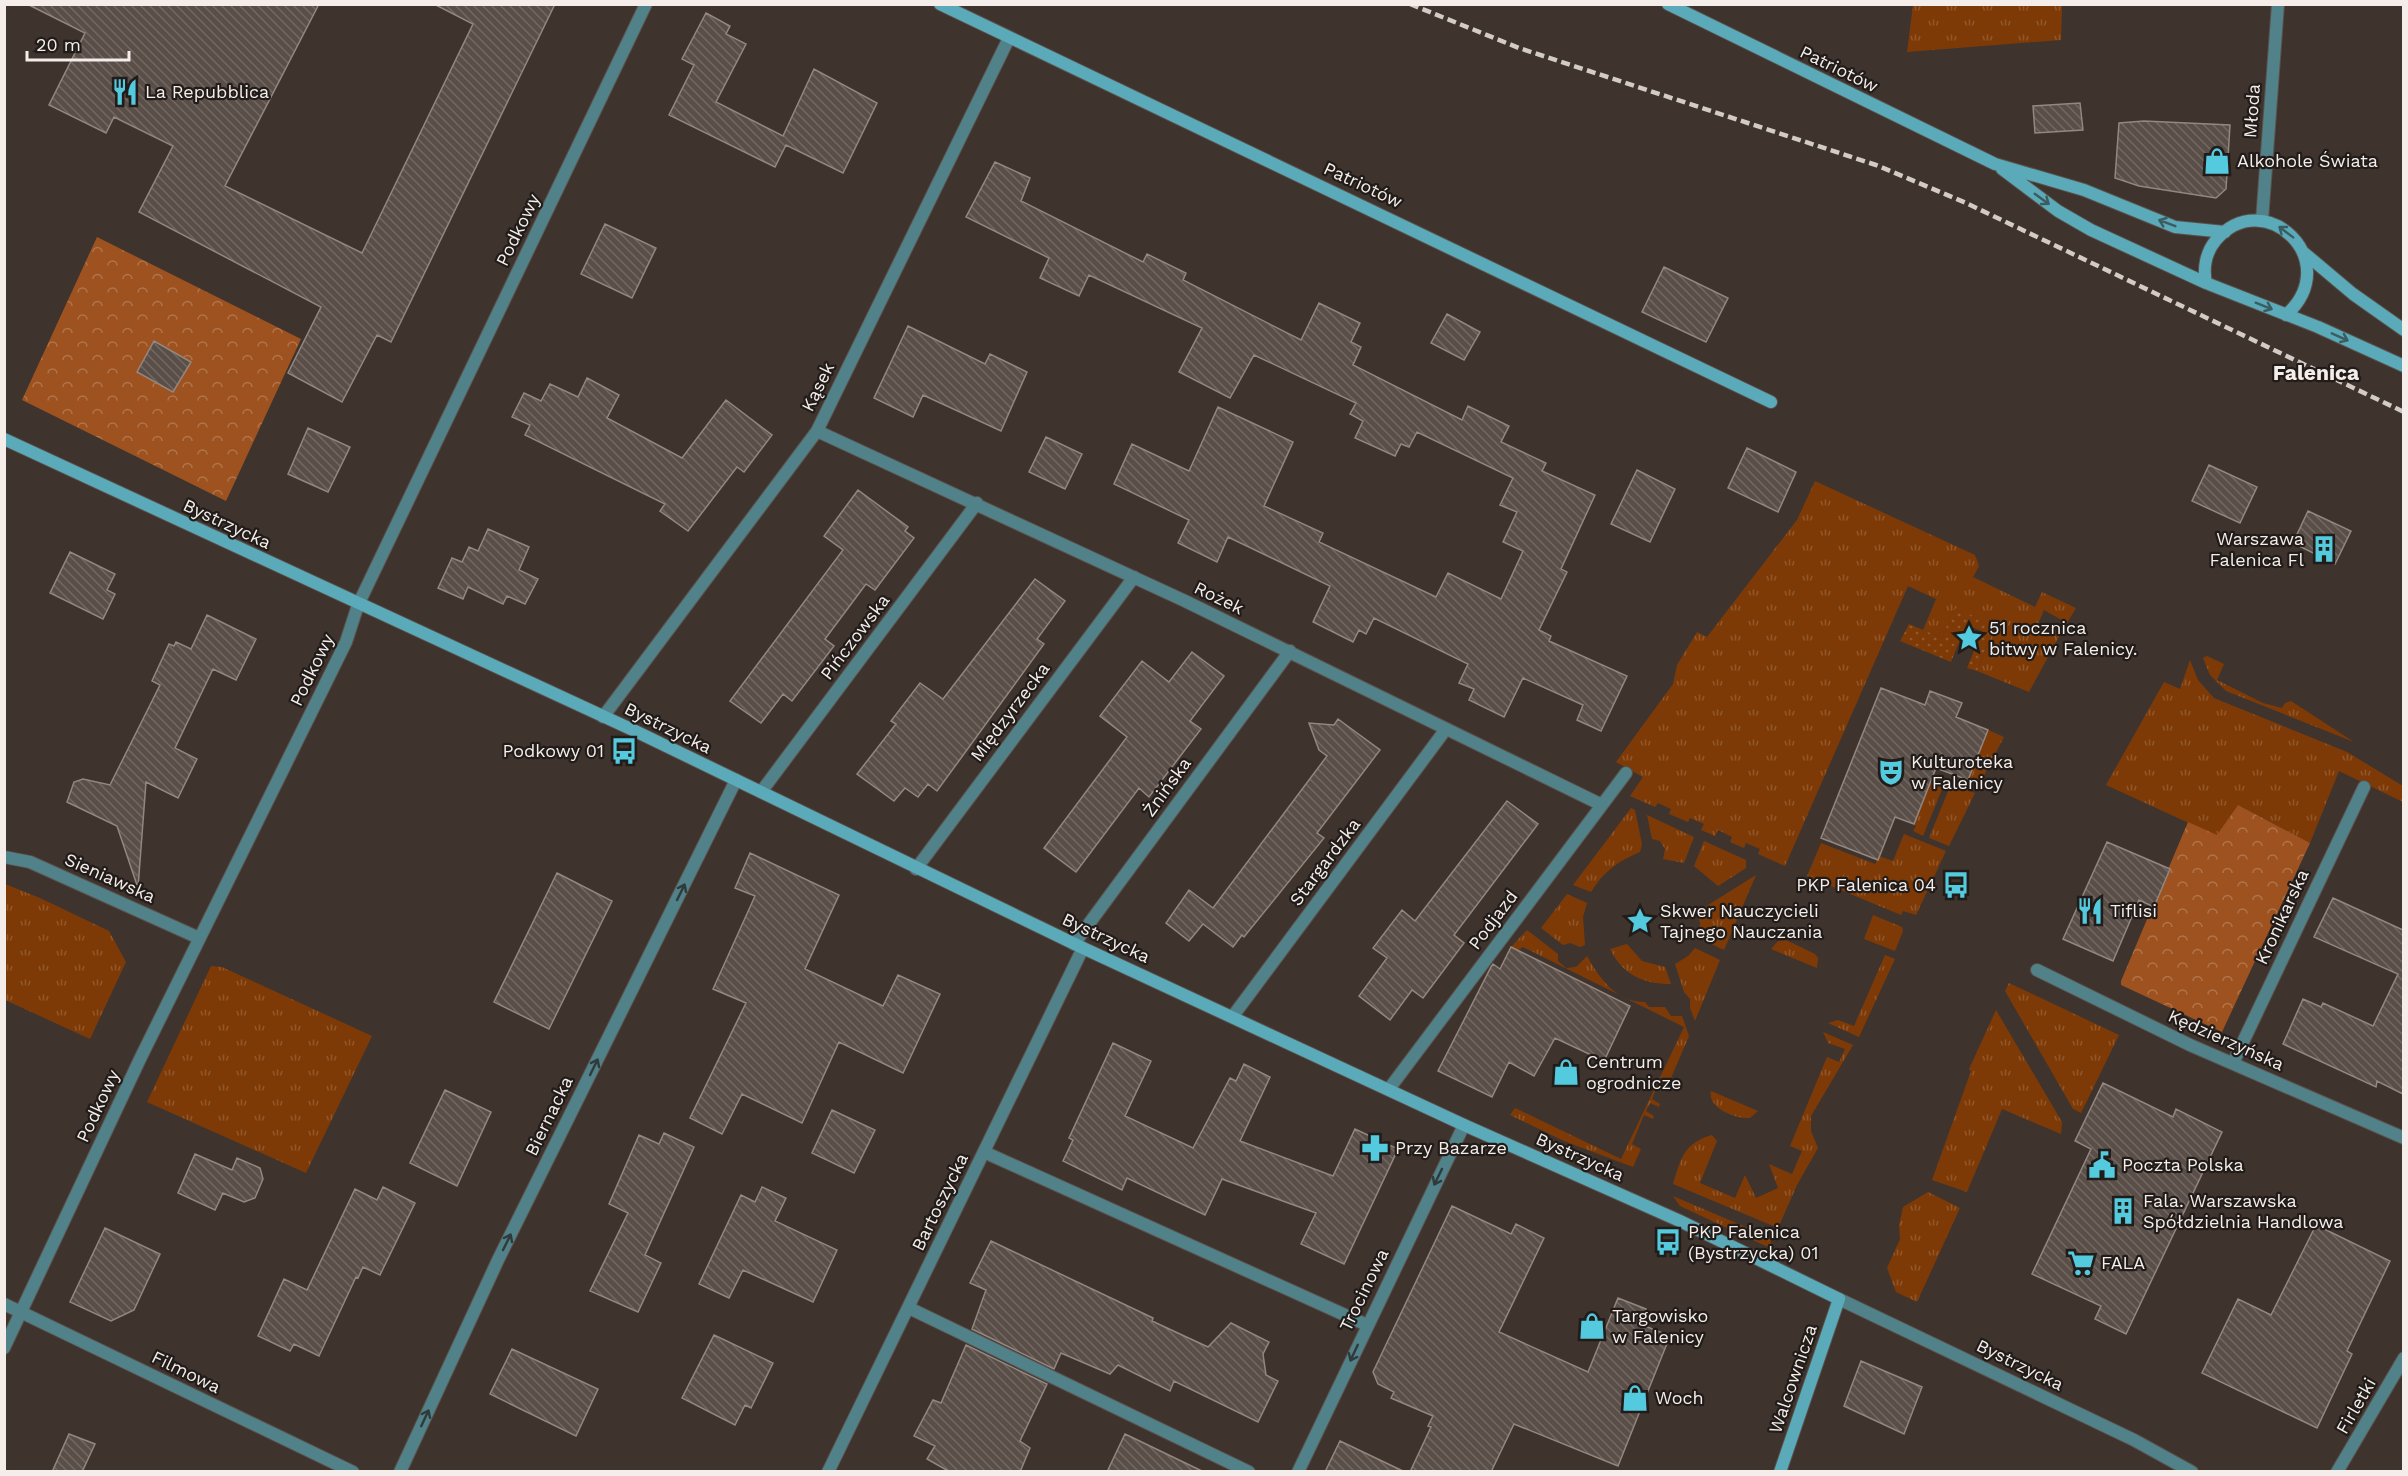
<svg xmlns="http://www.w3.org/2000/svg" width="2408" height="1476" font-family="'Work Sans',sans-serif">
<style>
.grass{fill:url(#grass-tufts)}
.forest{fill:url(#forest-crowns)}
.garden{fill:url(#garden-dots)}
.building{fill:url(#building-back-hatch);stroke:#948780;stroke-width:1.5}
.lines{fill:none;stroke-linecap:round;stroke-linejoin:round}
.lane-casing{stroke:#5b514b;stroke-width:14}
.street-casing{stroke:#5b514b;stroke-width:14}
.secondary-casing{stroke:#5b514b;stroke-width:14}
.lane{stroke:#518189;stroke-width:12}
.street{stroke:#518189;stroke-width:12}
.secondary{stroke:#5aaab9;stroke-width:12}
.rail{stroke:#d2cbc6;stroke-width:4.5;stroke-dasharray:9 4.5;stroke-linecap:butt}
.oneway{stroke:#3b5c61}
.oneway2{stroke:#2f3a3b}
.labels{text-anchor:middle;stroke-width:4.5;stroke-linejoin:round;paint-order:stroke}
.street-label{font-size:18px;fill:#f4ede9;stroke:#211c19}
.poi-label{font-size:18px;fill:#f4ede9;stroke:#211c19;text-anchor:start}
.quarter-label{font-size:21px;font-weight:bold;fill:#f4ede9;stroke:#211c19}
</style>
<defs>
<pattern id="grass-tufts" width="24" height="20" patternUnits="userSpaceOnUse" patternTransform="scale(1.5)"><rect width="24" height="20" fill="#7e3a06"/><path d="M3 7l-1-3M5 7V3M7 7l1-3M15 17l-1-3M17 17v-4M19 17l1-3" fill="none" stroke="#91572a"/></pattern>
<pattern id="forest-crowns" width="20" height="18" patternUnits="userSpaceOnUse" patternTransform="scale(1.5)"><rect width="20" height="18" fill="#9e5220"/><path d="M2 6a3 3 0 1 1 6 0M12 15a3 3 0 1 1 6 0" fill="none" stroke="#b1744b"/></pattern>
<pattern id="garden-dots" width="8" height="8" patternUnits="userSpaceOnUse" patternTransform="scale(1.5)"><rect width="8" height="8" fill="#7e3a06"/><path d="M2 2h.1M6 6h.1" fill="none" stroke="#91572a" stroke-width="1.8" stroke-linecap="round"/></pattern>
<pattern id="building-back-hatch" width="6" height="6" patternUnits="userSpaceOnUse" patternTransform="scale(1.5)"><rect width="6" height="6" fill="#5a4e48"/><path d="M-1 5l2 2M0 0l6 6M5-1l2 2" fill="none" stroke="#726862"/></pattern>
</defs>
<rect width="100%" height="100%" fill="#3e332d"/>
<path class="grass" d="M1913,5H2062L2061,40L1907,52Z
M1815,481L1975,555L1979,566L1973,577L2035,607L2042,592L2076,608L2067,623L2044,610L2037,626L2051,633L2053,629L2061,633L2029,692L1977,671L1995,626L1954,609L1942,638L1923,630L1936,599L1908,586L1785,866L1758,854L1760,849L1746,843L1744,848L1730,842L1732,837L1718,830L1715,836L1701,830L1704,824L1690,818L1688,822L1669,814L1671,809L1658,803L1655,807L1630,796L1643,777L1616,762L1673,684L1677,665L1697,632L1707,637L1797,520Z
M2207,656L2224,664L2217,680L2263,703L2282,708L2285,703L2291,701L2354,742L2226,691L2210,675L2203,658Z
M2190,660L2198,680L2214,698L2347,752L2403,786V802L2339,771L2310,843L2238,805L2217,836L2106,785L2164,682L2180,689Z
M1988,730L2004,737L1979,785L1968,780Z
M1933,776L1945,782L1923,836L1913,831L1916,826L1914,824Z
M1951,784L1975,793L1949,846L1929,838Z
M1631,808L1635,810L1642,844L1640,852C1618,861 1603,872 1591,892L1573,885Z
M1647,815L1694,837L1684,863L1663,859L1665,849L1660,841L1652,839Z
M1904,834L1946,851L1916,915L1903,911L1901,915L1807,876L1821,843L1875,864L1879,856L1893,861Z
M1704,841L1746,860V868L1718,886L1694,866Z
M1756,875L1724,950L1699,938L1700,923L1697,912Z
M5,884L40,898L109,931L126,962L90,1039L5,1000Z
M1567,894L1587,903L1583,917L1585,945L1580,947L1570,943L1563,945L1541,928Z
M1873,915L1902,927L1903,931L1895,951L1864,939Z
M1527,930L1558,954V961L1566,968L1576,967L1587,956C1600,979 1616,1002 1645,1002L1649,1007H1665L1671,1016H1682L1689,1036L1665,1092L1656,1089L1652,1099L1660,1104L1659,1107L1650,1103L1646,1111L1654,1116L1653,1119L1644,1115L1632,1144L1641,1149L1633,1167L1564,1141L1510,1115L1515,1108L1621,1159L1684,1027L1523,947L1518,950L1511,947Z
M1786,940L1815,954L1818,958L1817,968L1771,949L1778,941Z
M1627,944L1642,961L1665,967L1671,984C1643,984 1623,975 1610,949Z
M1695,948L1720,960L1695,1021L1690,1008V999L1684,992L1675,964L1688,956Z
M1885,955L1895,959L1859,1037L1828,1023L1838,1020L1854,1026Z
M211,966L222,967L372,1036L306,1173L147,1102Z
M2009,983L2119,1035L2081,1113L2073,1109L2005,991Z
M1996,1010L2062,1122L2061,1134L2002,1109L1967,1192L1932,1180L1971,1071L1969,1069Z
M1823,1032L1853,1045L1811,1116V1131L1818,1148L1797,1185L1778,1228L1673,1184C1681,1158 1684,1143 1712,1135L1717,1141L1700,1183L1735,1198L1745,1175L1756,1198L1778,1188L1769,1164L1792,1174L1802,1151L1790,1146L1827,1057L1839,1062L1845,1049L1828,1043Z
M1711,1091L1758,1111L1750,1118C1736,1119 1707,1108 1711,1091Z
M1928,1192L1960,1208L1917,1302L1896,1292L1887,1268L1900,1239L1899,1225L1903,1207Z
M1673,1196L1769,1237L1772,1244L1770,1248L1680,1206Z"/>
<path class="forest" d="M97,237L301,339L226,501L22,400Z
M2238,805L2310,843L2222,1032L2121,985V981L2188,822L2217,835Z"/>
<path class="garden" d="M1954,608L1995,625L1977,671L1967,668L1982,631L1966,625L1951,662L1900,641L1909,624L1942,638Z"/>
<path class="building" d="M27,4H319L225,186L362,253L473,24L434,4H555L391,342L377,335L342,402L288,373L321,307L139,212L173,146L114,117L106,133L49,105L85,33Z
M706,13L730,26L726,34L746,44L716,102L783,136L814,69L877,103L843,173L786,145L775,167L669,115L694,65L682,59Z
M2080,103L2083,130L2035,133L2033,106Z
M2144,121L2230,125L2226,189L2216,198L2139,186L2115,178L2119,123Z
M995,162L1030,178L1021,201L1143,262L1147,254L1186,273L1183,280L1301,340L1319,303L1360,323L1351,342L1361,347L1353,365L1462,420L1468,406L1509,426L1501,442L1546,463L1542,471L1595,495L1561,569L1567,572L1539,630L1551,636L1549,641L1627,676L1601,731L1577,720L1583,705L1523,678L1504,717L1469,700L1474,689L1459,683L1468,664L1374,618L1366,634L1359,630L1353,642L1313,622L1330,586L1228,537L1217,562L1178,543L1189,520L1114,484L1132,444L1189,471L1218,407L1293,442L1264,506L1323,533L1319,542L1436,597L1448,573L1501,599L1523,551L1503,542L1517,512L1500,505L1513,478L1417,432L1409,447L1401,444L1395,456L1355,438L1363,421L1350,414L1356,403L1254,355L1230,398L1179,372L1202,328L1089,275L1079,296L1040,278L1049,258L966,217Z
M605,224L656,248L632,298L581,274Z
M1664,267L1728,298L1706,342L1642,312Z
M1447,314L1480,332L1464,360L1431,343Z
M908,326L985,364L990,354L1027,372L1001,431L923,395L913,417L874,398Z
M154,341L191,362L173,392L137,372Z
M587,378L619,395L607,418L682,458L726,400L772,435L744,472L737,467L688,531L660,511L665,504L525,435L530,425L512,417L524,393L541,401L550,384L578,397Z
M308,428L350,447L328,492L288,474Z
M1046,437L1082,454L1065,489L1029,472Z
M1747,448L1796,472L1778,512L1728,488Z
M2209,465L2257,487L2240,523L2192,501Z
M1637,470L1675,489L1650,542L1611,524Z
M858,490L908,527L905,531L914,538L875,590L866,584L825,639L834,646L792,701L783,694L761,723L730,701L843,550L824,536Z
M2308,511L2351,531L2335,564L2293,543Z
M488,529L529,547L519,570L538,579L525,604L507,596L503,604L468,587L463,599L438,588L452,558L462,562L469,547L478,551Z
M70,552L115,574L107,590L115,594L103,619L50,593Z
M1035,579L1065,601L1037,639L1044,644L937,791L928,784L918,797L905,788L894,801L857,774L896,724L891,721L920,683L943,699Z
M207,615L256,639L236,680L213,669L175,748L197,759L178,798L146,782L138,888L117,826L67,802L74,782L83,779L110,785L160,685L152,681L169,644L174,646L176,642L191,649Z
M1192,652L1224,676L1190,721L1201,729L1149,797L1139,788L1076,872L1044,848L1127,737L1100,716L1142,661L1169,682Z
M1881,688L1925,705L1930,691L1962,703L1956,717L1988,730L1968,780L1936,768L1914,824L1895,817L1878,860L1821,838Z
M1338,719L1380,750L1317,833L1324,838L1244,937L1242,935L1233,947L1203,924L1189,941L1166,923L1189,890L1213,908L1327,756L1319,750L1309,723L1334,725Z
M1507,801L1538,824L1454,935L1464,943L1423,998L1412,990L1390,1020L1359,996L1387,958L1373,948L1402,910L1415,921Z
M2107,842L2170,869L2154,907L2139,900L2113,961L2063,939Z
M750,853L839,895L805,969L883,1006L898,975L940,994L903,1073L839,1042L802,1123L742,1094L722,1134L690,1118L746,1003L713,989L755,896L735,888Z
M557,873L612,901L549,1029L494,1002Z
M2333,898L2403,930V1094L2377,1081L2376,1087L2283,1044L2303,999L2321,1007L2323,1003L2373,1026L2398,974L2314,937Z
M1511,947L1630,1006L1604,1061L1555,1038L1534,1076L1509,1062L1492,1097L1438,1071L1491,967L1493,964L1500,969Z
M1113,1043L1151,1061L1125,1116L1193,1148L1230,1078L1236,1081L1244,1064L1270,1077L1240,1141L1333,1176L1355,1129L1398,1149L1344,1264L1301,1244L1316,1213L1222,1179L1205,1215L1127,1178L1122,1190L1063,1161L1073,1140L1069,1138Z
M2103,1083L2173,1117L2176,1109L2222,1132L2126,1334L2095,1319L2101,1306L2032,1274L2091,1149L2075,1141Z
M445,1090L491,1112L457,1186L410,1163Z
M832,1110L875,1130L854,1173L812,1153Z
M664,1133L694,1147L645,1255L661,1263L638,1312L590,1291L628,1213L609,1204L639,1135L659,1144Z
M195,1154L232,1170L237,1158L260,1168L263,1179L255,1198L244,1202L223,1193L215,1210L178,1193Z
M383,1187L415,1203L380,1275L363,1267L358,1278L356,1277L319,1356L294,1344L290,1351L258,1336L284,1279L307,1290L355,1189L377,1200Z
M762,1187L786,1198L775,1221L837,1250L813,1302L743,1270L729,1298L699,1284L741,1195L755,1202Z
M1452,1206L1511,1234L1516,1224L1544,1238L1499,1332L1588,1372L1618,1298L1646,1309L1640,1324L1670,1336L1618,1466L1514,1424L1491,1472H1410L1431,1427L1428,1426L1433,1416L1391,1398L1394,1392L1378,1384L1373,1372Z
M2316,1225L2390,1261L2347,1351L2352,1354L2317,1428L2202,1373L2238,1299L2271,1315Z
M105,1228L160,1254L134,1310L111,1321L70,1302Z
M991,1241L1153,1318L1152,1321L1208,1347L1231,1323L1269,1342L1263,1354L1266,1375L1278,1381L1258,1422L1174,1381L1170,1391L1118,1365L1110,1374L1061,1353L1054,1369L972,1329L986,1290L970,1283Z
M714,1335L773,1363L751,1408L745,1405L735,1425L682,1398Z
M966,1345L1047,1384L1020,1441L1030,1448L1020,1472H950L927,1459L935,1446L914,1436L933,1400L941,1403Z
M512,1349L598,1389L576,1436L490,1394Z
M1861,1361L1922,1387L1904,1434L1844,1406Z
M69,1434L95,1444L82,1472H52Z
M1125,1434L1204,1472H1107Z
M1340,1441L1405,1472H1325Z"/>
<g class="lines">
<defs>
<path id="lane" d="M984,1152L1367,1325
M909,1308L1249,1472"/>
<path id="street" d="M2262,221L2278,4
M817,431L1185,601L1602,805
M603,717L817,431L1009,38
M761,792L977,503
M4,857L30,862L199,938
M916,869L1134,577
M1074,944L1290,651
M2037,970L2190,1045L2404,1138
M1233,1016L1446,729
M2233,1063L2364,787
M1389,1089L1626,773
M1839,1299L2134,1440L2192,1472
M4,1304L353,1472
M4,1348L140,1059L346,642L358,605L646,4
M400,1472L498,1260L736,780
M828,1472L1083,948
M1298,1472L1464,1125
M2337,1472L2404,1358"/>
<path id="secondary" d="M940,4L1771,402
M1668,4L1995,164L2084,190L2175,227L2225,232
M2002,169L2058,211L2091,230L2206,283L2318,327L2404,366
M2303,252L2353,294L2404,330
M2206,283C2203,268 2206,252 2216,240C2264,184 2346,261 2286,315
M4,439L633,730L1083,948L1464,1125L1680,1221L1839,1299L1780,1472"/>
</defs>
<use href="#lane" class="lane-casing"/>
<use href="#street" class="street-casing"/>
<use href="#secondary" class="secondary-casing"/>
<use href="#lane" class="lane"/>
<use href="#street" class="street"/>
<use href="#secondary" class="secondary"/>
<path class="rail" d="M1410,4L1519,48L1876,165L1966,203L2404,412"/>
</g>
<defs><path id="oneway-shaft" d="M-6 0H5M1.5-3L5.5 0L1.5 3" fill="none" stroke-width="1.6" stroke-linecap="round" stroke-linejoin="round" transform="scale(1.5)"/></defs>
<g class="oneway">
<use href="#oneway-shaft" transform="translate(2042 199) rotate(36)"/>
<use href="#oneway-shaft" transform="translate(2167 223) rotate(-159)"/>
<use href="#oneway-shaft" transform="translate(2286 232) rotate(-143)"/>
<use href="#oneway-shaft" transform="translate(2264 306) rotate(22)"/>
<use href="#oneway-shaft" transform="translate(2340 337) rotate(24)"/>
</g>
<g class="oneway2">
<use href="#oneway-shaft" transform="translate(681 892) rotate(-64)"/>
<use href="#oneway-shaft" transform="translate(594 1067) rotate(-64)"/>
<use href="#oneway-shaft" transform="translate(1438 1177) rotate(116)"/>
<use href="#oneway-shaft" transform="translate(507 1242) rotate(-64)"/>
<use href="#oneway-shaft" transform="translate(1354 1353) rotate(115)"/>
<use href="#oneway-shaft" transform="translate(425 1418) rotate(-65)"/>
</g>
<defs>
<symbol id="restaurant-bare" viewBox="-9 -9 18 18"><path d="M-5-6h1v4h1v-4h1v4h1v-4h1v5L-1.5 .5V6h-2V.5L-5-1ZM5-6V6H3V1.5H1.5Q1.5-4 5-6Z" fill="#54cade" stroke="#211c19" stroke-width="2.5" paint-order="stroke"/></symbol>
<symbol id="shop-bare" viewBox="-9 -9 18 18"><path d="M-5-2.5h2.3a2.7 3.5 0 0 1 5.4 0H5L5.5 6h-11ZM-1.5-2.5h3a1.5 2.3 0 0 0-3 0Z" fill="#54cade" stroke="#211c19" stroke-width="2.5" paint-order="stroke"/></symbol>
<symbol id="building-bare" viewBox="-9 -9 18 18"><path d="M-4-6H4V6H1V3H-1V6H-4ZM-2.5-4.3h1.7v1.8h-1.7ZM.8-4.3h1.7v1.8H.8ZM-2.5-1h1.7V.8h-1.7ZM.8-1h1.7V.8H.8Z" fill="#54cade" stroke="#211c19" stroke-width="2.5" paint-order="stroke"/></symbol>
<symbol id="sight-bare" viewBox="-9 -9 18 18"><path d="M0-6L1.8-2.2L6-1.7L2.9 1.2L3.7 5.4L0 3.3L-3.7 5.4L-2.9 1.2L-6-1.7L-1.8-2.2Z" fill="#54cade" stroke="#211c19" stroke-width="2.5" paint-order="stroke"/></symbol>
<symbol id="bus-bare" viewBox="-9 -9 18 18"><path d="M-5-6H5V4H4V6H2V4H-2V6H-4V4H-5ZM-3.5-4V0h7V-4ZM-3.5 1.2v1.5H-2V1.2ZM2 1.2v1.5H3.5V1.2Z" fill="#54cade" stroke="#211c19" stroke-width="2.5" paint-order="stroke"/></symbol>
<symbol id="theatre-bare" viewBox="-9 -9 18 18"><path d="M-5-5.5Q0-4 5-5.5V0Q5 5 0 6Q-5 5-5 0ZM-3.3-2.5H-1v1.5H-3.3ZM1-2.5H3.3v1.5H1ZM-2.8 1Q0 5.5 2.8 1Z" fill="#54cade" stroke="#211c19" stroke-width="2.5" paint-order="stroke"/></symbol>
<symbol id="pharmacy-bare" viewBox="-9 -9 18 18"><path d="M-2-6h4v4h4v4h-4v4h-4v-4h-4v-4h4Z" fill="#54cade" stroke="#211c19" stroke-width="2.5" paint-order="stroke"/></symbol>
<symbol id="civic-bare" viewBox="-9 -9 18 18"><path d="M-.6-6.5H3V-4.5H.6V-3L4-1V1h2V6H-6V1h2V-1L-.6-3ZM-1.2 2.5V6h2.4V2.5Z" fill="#54cade" stroke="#211c19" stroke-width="2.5" paint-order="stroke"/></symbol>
<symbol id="supermarket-bare" viewBox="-9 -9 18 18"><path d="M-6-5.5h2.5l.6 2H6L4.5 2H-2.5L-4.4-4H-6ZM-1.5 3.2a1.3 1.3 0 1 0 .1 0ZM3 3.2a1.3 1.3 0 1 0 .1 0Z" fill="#54cade" stroke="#211c19" stroke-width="2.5" paint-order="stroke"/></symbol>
</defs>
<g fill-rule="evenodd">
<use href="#restaurant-bare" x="106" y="73" width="38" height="38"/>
<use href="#shop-bare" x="2198" y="142" width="38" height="38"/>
<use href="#building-bare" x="2305" y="530" width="38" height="38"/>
<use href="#sight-bare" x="1950" y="619" width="38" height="38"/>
<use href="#bus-bare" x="605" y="732" width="38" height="38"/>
<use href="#theatre-bare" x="1872" y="753" width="38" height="38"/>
<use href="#bus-bare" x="1937" y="866" width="38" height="38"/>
<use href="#restaurant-bare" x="2071" y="892" width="38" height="38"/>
<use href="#sight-bare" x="1621" y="902" width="38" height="38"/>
<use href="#shop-bare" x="1547" y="1053" width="38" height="38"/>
<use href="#pharmacy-bare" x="1356" y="1129" width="38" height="38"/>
<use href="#civic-bare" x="2083" y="1146" width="38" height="38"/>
<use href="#building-bare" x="2104" y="1192" width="38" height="38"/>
<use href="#bus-bare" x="1649" y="1223" width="38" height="38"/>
<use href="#supermarket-bare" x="2062" y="1244" width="38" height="38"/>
<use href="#shop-bare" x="1573" y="1307" width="38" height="38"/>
<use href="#shop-bare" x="1616" y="1379" width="38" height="38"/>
</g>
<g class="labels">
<g class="street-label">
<text transform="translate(1839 69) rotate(26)" y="6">Patriotów</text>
<text transform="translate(2252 111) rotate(-86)" y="6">Młoda</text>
<text transform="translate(1363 185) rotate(25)" y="6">Patriotów</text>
<text transform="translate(518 230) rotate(-64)" y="6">Podkowy</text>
<text transform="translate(818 387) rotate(-64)" y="6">Kąsek</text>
<text transform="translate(227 524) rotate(25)" y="6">Bystrzycka</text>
<text transform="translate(1219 598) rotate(26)" y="6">Rożek</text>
<text transform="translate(855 637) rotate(-53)" y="6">Pińczowska</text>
<text transform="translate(312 670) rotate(-64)" y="6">Podkowy</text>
<text transform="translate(1010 712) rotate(-53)" y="6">Międzyrzecka</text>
<text transform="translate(668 728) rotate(26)" y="6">Bystrzycka</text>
<text transform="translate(1167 787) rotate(-54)" y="6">Żnińska</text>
<text transform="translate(1325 862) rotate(-53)" y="6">Stargardzka</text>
<text transform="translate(110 878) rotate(24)" y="6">Sieniawska</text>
<text transform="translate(2282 917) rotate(-65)" y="6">Kronikarska</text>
<text transform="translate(1493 920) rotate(-53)" y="6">Podjazd</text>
<text transform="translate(1106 938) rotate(25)" y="6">Bystrzycka</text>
<text transform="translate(2226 1040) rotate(24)" y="6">Kędzierzyńska</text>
<text transform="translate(98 1106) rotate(-65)" y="6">Podkowy</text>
<text transform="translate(549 1116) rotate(-64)" y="6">Biernacka</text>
<text transform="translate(1580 1157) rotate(24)" y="6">Bystrzycka</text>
<text transform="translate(940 1202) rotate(-64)" y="6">Bartoszycka</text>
<text transform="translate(1364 1290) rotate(-64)" y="6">Trocinowa</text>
<text transform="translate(2020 1365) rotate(26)" y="6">Bystrzycka</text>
<text transform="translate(186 1372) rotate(26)" y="6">Filmowa</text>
<text transform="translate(1793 1379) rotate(-71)" y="6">Walcownicza</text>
<text transform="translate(2356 1406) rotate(-60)" y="6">Firletki</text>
</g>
<g class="poi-label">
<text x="145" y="98">La Repubblica</text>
<text x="2237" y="167">Alkohole Świata</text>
<text x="2304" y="545" text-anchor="end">Warszawa<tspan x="2304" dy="21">Falenica Fl</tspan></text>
<text x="1989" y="634">51 rocznica<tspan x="1989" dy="21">bitwy w Falenicy.</tspan></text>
<text x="604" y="757" text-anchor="end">Podkowy 01</text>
<text x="1911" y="768">Kulturoteka<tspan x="1911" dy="21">w Falenicy</tspan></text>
<text x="1936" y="891" text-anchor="end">PKP Falenica 04</text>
<text x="1660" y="917">Skwer Nauczycieli<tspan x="1660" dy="21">Tajnego Nauczania</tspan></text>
<text x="2110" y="917">Tiflisi</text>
<text x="1586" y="1068">Centrum<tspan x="1586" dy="21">ogrodnicze</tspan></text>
<text x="1395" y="1154">Przy Bazarze</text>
<text x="2122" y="1171">Poczta Polska</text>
<text x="2143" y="1207">Fala. Warszawska<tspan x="2143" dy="21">Spółdzielnia Handlowa</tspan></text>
<text x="1688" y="1238">PKP Falenica<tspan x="1688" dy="21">(Bystrzycka) 01</tspan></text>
<text x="2101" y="1269">FALA</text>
<text x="1612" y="1322">Targowisko<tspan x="1612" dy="21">w Falenicy</tspan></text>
<text x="1655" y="1404">Woch</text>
</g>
<g class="quarter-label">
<text x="2316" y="380">Falenica</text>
</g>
</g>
<rect width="2408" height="1476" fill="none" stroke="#f4ede9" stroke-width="12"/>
<path d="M27 51v9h102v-9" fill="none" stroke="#f4ede9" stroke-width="3"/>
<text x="36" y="51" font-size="18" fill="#f4ede9" stroke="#211c19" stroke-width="4.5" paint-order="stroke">20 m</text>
</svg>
